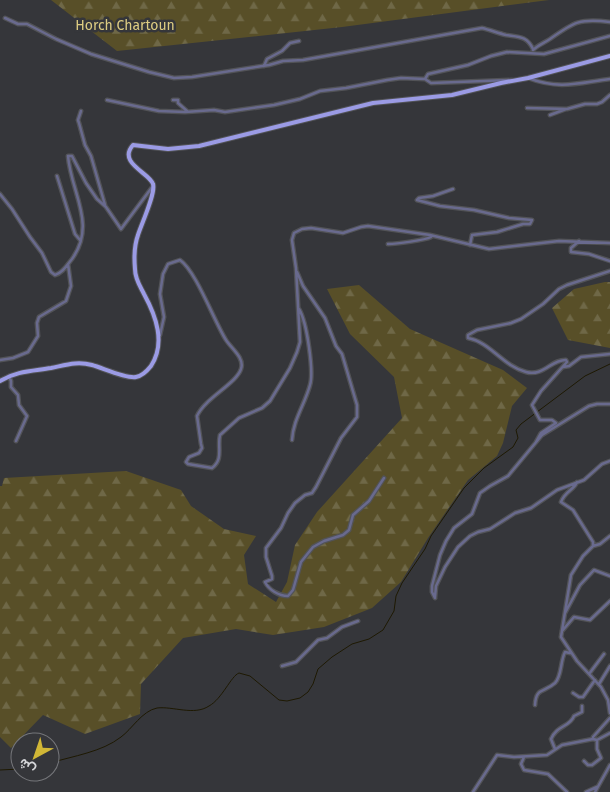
<svg xmlns="http://www.w3.org/2000/svg" width="610" height="792" font-family="'Fira Sans',Vazirmatn,sans-serif">
<style>
.forest{fill:url(#forest-firs)}
.lines{fill:none;stroke-linecap:round;stroke-linejoin:round}
.stream{stroke:#1e1902;stroke-width:1}
.minor-casing{stroke:#525357;stroke-width:5}
.major-casing{stroke:#525357;stroke-width:6}
.minor{stroke:#696a8e;stroke-width:2.5}
.major{stroke:#9b9be5;stroke-width:4}
.labels{text-anchor:middle;stroke-width:5;stroke-linejoin:round;paint-order:stroke}
.park-label{font-size:14px;fill:#ddcc82;stroke:#35363a}
</style>
<defs>
<pattern id="forest-firs" width="22" height="20" patternUnits="userSpaceOnUse" patternTransform="scale(1.25)"><rect width="22" height="20" fill="#584f28"/><path d="M5 1l3.5 6h-7zM16 11l3.5 6h-7z" fill="#6f6847"/></pattern>
</defs>
<rect width="100%" height="100%" fill="#35363a"/>
<path class="forest" d="M51,0H549L342,27L117,51Z
M605,282H610V348L568,340L552,308L574,289Z
M359,285L410,329L503,370L527,388L512,406L503,443L497,456L468,480L428,538L401,582L372,608L324,627L273,635L236,629L183,638L141,684L140,714L85,734L43,715L11,748L0,737V486H2L4,478L126,471L181,490L191,506L224,529L256,536L244,555L248,584L276,602L287,582L295,545L317,512L402,418L394,377L350,334L327,289Z"/>
<g class="lines">
<path class="stream" d="M50,763C73,756 102,752 121,737C132,729 142,711 157,708C173,706 194,716 209,706C222,699 231,676 239,673L250,676L279,700L287,701L300,698L308,692L313,684L318,669L332,657L352,644L369,639L383,630L394,611L396,596L402,583L425,549L431,536L464,488L484,468L513,447L518,438L516,430L521,424L585,376L610,364
M0,770L20,769"/>
<defs>
<path id="minor" d="M5,18L18,24H27L56,39L91,54L149,72L174,78L192,77L269,65L283,61L303,60L482,28C490,30 498,33 506,35C519,37 527,36 533,49
M533,50C538,45 544,43 550,39C574,22 580,18 610,22
M264,66L267,59L282,51L290,43L299,41
M528,78C560,90 578,83 610,79
M425,79L431,83L512,80
M107,100L159,111L185,112L214,110L225,112L274,105L300,99L320,91L346,88L387,80L401,78L425,79L428,74L468,65L491,56L507,52L544,54L610,36
M173,100H178V103L187,111
M527,108L567,109L585,104H597L602,102L610,95
M81,111L78,120L79,123L85,145L91,156L105,205
M550,115L566,109
M57,176L75,234L80,240
M453,189L433,196L419,198L417,200L440,206L474,210L509,218L532,220L530,224H523L497,232L472,235L470,245
M0,194L12,209L30,237L42,253L51,272L55,275C63,273 67,265 72,259C97,224 71,193 68,156H72L86,183L97,199L106,207L121,229L153,186
M579,241L571,248V252L589,254L610,261
M388,244C397,244 425,240 431,237
M297,272L303,286L325,318L336,346L342,354L357,405V417L341,438L316,487L312,493L305,495L295,503L288,513L281,528L266,548V557L272,576V579L265,582C269,590 279,596 288,596L293,590L301,562L313,547L324,541L343,535L349,530L353,515L369,501L384,478
M160,335L164,317L160,294L163,274L168,264L180,260C196,271 214,321 226,340C231,348 245,358 241,369C236,384 205,398 197,416L201,444L202,448L199,453L189,457L186,462L188,464L212,468C224,459 217,447 220,435L239,418L262,408L270,401L290,368L297,352L300,342L296,268L292,240L294,233L302,229L311,228L343,233L361,227L368,226L430,235L489,249L559,241L610,243
M0,360L13,358L28,352L38,336L37,323L39,317L66,301L71,286L68,264
M563,367L569,366L581,357L610,354
M9,376L11,381V387L18,395L19,405L27,416L16,441
M292,440C293,420 305,404 310,385C314,372 307,322 299,309
M536,442L541,433L556,423L552,420H540L532,405L541,391L567,362L566,360C552,359 543,377 526,372C503,366 490,342 468,338V335L477,330L511,323L521,319L543,304L559,289L567,285L610,271
M577,482C574,490 565,491 561,502L573,510L593,542V546L583,556L571,575L561,637L577,661L601,687L608,700L610,713
M593,546L600,544L610,536
M435,597L436,586L445,567L458,547L470,536L478,532L490,529L515,513L531,508L557,490L584,480L602,464L610,461
M435,598L432,592V586L440,555L446,541L454,528L472,514L480,493L490,486L508,476L542,435L589,406L597,404H610
M565,613L580,585L594,570L610,576
M562,631L574,617L590,620L610,601
M282,666L296,662L318,640L327,638L342,627L358,621
M589,674L604,654
M599,684L610,666
M573,693L579,697H583L595,680
M535,705C536,687 544,693 555,683C562,676 560,662 565,652L570,653
M610,718L593,737V739L597,740L610,733
M555,749L551,739C557,725 570,727 574,716L582,712V706
M524,757L521,764L524,770L548,774L567,792
M584,761L588,765H592L601,758L597,749V740
M473,792L497,755L514,757L547,755L562,745L593,739
M586,792L597,787
M595,792L610,765"/>
<path id="major" d="M0,381C16,371 33,371 51,368C66,365 77,361 92,365C103,368 126,379 136,377C142,376 147,371 151,366C166,343 156,316 144,294C140,286 135,279 135,269C134,258 134,246 138,235C141,225 156,193 153,184C150,173 117,163 133,145L168,149L199,146L373,103L452,95L501,83L528,78L610,56"/>
</defs>
<use href="#minor" class="minor-casing"/>
<use href="#major" class="major-casing"/>
<use href="#minor" class="minor"/>
<use href="#major" class="major"/>
</g>
<g class="labels">
<g class="park-label">
<text x="125" y="30">Horch Chartoun</text>
</g>
</g>
<g transform="translate(35 757) rotate(220)"><circle r="24" fill="#35363a" stroke="#75767a"/>
<path d="M0-4L9 19L0 12L-9 19Z" fill="#d1b736"/>
<text y="-8" font-size="14" font-weight="bold" text-anchor="middle" fill="#d5d6d9">ش</text>
</g>
</svg>
